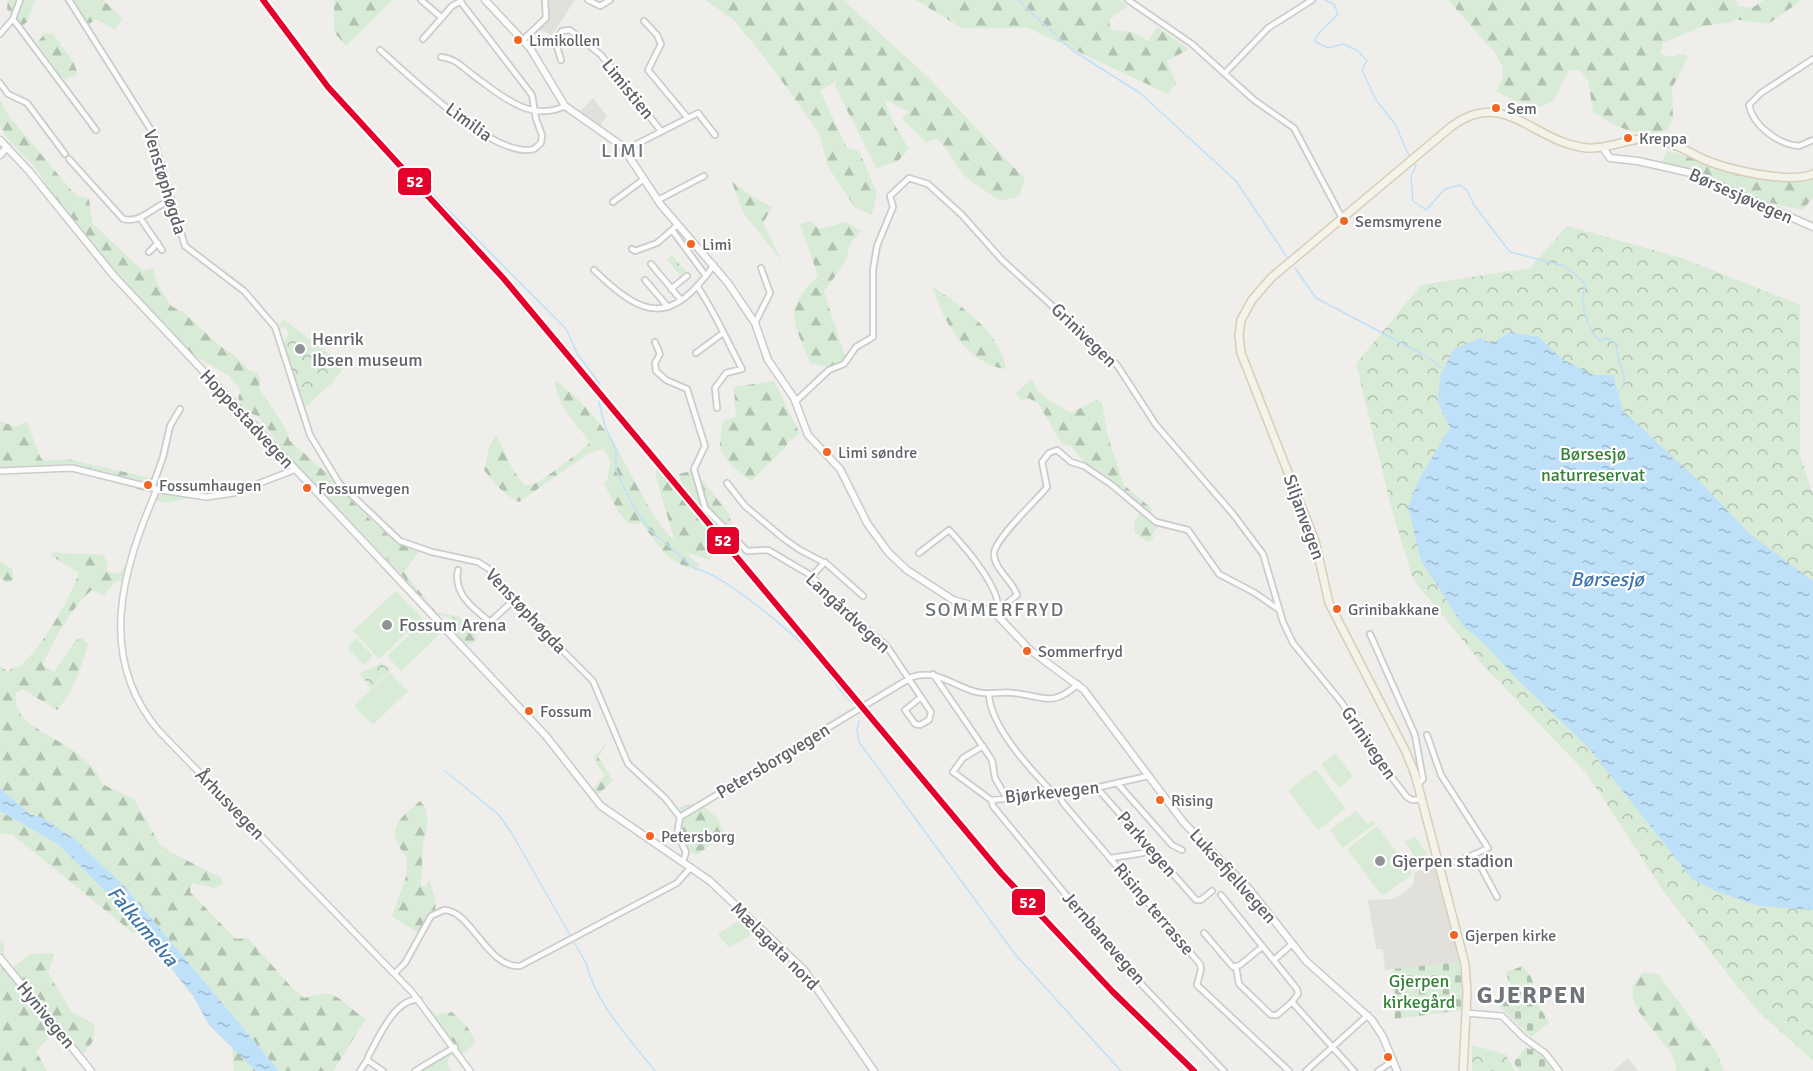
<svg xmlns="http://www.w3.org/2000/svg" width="1813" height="1071" font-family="Signika,sans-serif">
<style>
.education{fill:#e2e0da}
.grass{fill:#d8ebd6}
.forest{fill:url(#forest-firs)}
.cemetery{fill:url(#cemetery-stones)}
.park{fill:url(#park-crowns)}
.water{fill:url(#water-ripples)}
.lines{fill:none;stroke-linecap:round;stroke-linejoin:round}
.stream{stroke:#bfe0f9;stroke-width:1.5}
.minor-casing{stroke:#cbcccc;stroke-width:8}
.tertiary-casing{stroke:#cbcccc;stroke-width:8}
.secondary-casing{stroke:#cacacb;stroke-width:9}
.primary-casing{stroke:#d7ceb8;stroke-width:10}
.minor{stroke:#fdfcfc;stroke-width:4.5}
.tertiary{stroke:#fdfcfc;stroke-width:5}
.secondary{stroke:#fdfcfc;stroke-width:6}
.primary{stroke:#f4f2e9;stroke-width:7}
.rail-1-casing{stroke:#fff;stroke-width:10}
.rail-1{stroke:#e4002b;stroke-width:6}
.bus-dot{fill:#f26522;stroke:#fff;stroke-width:2}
.poi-dot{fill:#919496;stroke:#fff;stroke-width:2}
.labels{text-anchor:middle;stroke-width:4.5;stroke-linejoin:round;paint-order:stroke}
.bus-label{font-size:16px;fill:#5f6368;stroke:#fff;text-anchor:start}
.street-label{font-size:18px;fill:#5f6368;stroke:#fff}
.poi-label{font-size:18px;fill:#5f6368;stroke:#fff;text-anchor:start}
.park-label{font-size:18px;fill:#348238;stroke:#fff}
.neighbourhood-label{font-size:20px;letter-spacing:1.5px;fill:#70757a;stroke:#fff}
.water-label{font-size:20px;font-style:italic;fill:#4174aa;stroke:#fff}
.district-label{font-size:24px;font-weight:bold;letter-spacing:1.5px;fill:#70757a;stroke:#fff}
.line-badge{stroke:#fff;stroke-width:2}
.badge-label{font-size:16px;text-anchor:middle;font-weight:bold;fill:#fff}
</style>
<defs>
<pattern id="forest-firs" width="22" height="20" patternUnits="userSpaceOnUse" patternTransform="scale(1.5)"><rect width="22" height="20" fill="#d8ebd6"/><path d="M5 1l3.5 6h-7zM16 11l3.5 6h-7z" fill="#b2c2b1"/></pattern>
<pattern id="cemetery-stones" width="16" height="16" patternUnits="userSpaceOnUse" patternTransform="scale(1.5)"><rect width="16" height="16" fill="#d8ebd6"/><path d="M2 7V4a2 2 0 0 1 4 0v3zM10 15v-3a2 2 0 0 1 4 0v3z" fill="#b2c2b1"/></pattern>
<pattern id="park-crowns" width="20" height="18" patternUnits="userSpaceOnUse" patternTransform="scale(1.5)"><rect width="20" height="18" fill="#d8ebd6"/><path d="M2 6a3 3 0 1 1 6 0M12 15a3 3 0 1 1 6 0" fill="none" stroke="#b2c2b1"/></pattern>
<pattern id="water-ripples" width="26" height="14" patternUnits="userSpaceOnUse" patternTransform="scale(1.5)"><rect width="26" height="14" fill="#bfe0f9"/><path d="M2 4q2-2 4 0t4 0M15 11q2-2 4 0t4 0" fill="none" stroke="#9eb9cd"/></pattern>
</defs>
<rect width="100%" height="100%" fill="#efeeea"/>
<path class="education" d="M547,0H575L552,35L538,29L547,21Z
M593,98L607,116L599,127L578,113Z
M1439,866L1449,898L1460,962L1385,970L1383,949H1376L1368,900L1392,899L1404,893L1413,884L1415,872Z
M1628,1058L1638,1071H1613Z"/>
<path class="grass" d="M396,591L422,618L379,659L353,631Z
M426,619L440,634L401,671L387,656Z
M356,638L373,656L364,665L347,648Z
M389,672L408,691L373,725L354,706Z
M1335,753L1353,777L1339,788L1321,764Z
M1316,769L1345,809L1318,830L1288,790Z
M1356,811L1367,824L1372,821L1375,824L1343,848L1330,830Z
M1377,826L1413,874L1382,896L1347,849Z
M1415,836L1428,855L1418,862L1405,842Z
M741,919L755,932L729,948L718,934Z"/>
<path class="forest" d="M8,0H35L27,22L20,27L7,9Z
M61,0H103L122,18L115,30L96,19L89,24L73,6Z
M334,0H392L346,46L334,32Z
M705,0H843L928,77L1025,179L1019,196L1000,201C988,192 973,184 962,173C952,162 949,147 936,139L926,142L902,119L909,112L884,99L894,124L909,149L898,161L876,168L835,86L837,80L820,91L847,148L859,151L877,193L872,215L855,207L828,167L819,133L771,66L734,20Z
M916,0H1119L1127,6L1109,20L1111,30L1133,32L1148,41L1157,27L1189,49L1167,61L1176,83L1168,94L1028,28H962Z
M1448,0H1736L1738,6L1752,8L1764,0H1802L1768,24L1733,19V22L1703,26L1663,43L1660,54L1672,57L1684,54L1688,57L1672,88L1673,119L1667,130C1637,138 1618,128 1593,112L1588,80L1580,70H1569L1553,101L1541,107L1516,101L1496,91L1503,77L1502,66L1495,53Z
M45,33L53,34L73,61L78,74L66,79L61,76L37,43Z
M0,99L8,115L72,191L78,196L89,199L92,223L143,271L153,268L157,283L171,306L183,312L220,346L234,355L249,370L258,373L260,379L259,388L287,431L289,440L323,470C332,471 338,485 344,492C362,512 394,547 420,551L404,572L436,612L460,617L476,634L477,640L470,644L462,642L456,633L457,625L454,619L436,614L390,562L290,459L259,417L244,410L238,398L241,390L228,375L193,355L110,265L45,185C37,160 8,149 0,124C0,117 0,106 0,99Z
M1667,151C1683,154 1696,161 1712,166C1737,173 1789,182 1813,170V198L1802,210C1752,199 1706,188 1660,165Z
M732,182L750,195L772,207L763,223L782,261L744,214Z
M810,221L820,229L846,222L861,231L851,242L845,262L824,292L847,362L832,368L810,363C794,322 782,309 818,276L800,224Z
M933,287C962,306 1001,333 1006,369C967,364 943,322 933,287Z
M1032,379C1038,398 1055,402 1071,413L1096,400L1102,402L1107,434L1124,485L1152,509L1150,516L1160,524L1152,535L1154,540L1148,542L1135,533L1134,524L1141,509L1091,471L1071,446L1062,444L1038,403L1028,398L1021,400L1016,393Z
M556,381C577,395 602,424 615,445C626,463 659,533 674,539L656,477V468L663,470L677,486H682L679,474L694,470L729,514L732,526L728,530H720L716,538V553L711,554L710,560L688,553L689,557L699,564L697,569C668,566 657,543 642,523L628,524L618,511L604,484L607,480L611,461L603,449L588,454L519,502C504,495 494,483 484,470L489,448L496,434L512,468L524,485C530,485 533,485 538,482C544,479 587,447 590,442C578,426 554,402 556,381Z
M774,381L800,434L788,442L785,448L751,481C741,474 721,458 720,445C720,437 722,428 723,421L736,417L734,387Z
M0,421L16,427L27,422L40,457L44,461L67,459L151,478L154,484L195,491L194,498C179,497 160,511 152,493L72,471L0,474Z
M54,552C67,555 96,552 104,556L108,565L106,571L119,574L127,563L123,581L114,582L104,595L92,590C73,605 52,642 43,665L54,672L75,641L81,637L88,644C81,667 74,692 57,710L22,689L16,693C16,697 15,703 17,707C26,735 87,743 102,784L134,799L159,843L170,852L222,878V885L214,888L192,883L190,892L236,939L248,938L294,990L304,998C341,987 336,1001 366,1019L333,1071H279L126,888L43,818L30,814L0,788V666L8,672L13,667L16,668C38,656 70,598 79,573L53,557L50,554Z
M0,561L12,569L14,579L7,583L0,578Z
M610,739L598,757L613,780L597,796L592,789L605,776L593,758Z
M420,801L425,807L428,822L423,843L421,885L425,887L429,880C438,904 440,917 419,934L392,916L406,877L407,858C385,830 395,822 420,801Z
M699,802L717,818L723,831L713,839L712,844L696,855C677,846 677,825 680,807Z
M0,811L59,845L130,916L144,933H133L12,834H0Z
M0,940L4,942L3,962L13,967L31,954L51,953L54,956L48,973L71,1011L95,1025L93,1041L81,1057L55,1031L36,1051L47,1071H0Z
M389,965L436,1015L452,1012L468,1028L476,1042L465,1052L449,1057L447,1063L451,1071H417L454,1049Z
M1643,973L1658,974L1717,1053L1724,1071H1677C1676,1067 1675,1061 1673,1057C1662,1034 1611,999 1643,973Z
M232,1047L256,1071H234Z"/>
<path class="cemetery" d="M1460,962L1463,1010L1395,1019L1391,973L1393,969Z
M1523,966L1531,977L1539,999L1536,1001L1549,1023L1531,1037L1499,1006L1515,993L1517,988L1509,982L1506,972Z
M1533,1046L1547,1057L1557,1071H1520L1513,1062L1526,1047L1530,1050Z"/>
<path class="park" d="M1567,226L1682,258L1800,305V456L1813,495V1060L1759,1012L1741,991L1664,892L1587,774L1483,665L1413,579L1392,510L1356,364L1421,285L1530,268Z
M672,255L688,274L682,278L667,260Z
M283,319L345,366L333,382L304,408H301L282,347L289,332L284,327L278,330Z
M381,663L391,669L371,688L359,674Z
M1472,1045L1505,1054L1515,1071H1472Z"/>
<path class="water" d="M1510,332L1539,337L1562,359L1593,375H1613L1623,411L1700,482L1750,534L1813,581V910L1759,906L1718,892L1692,879L1587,746L1516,678L1484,643L1463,626L1421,560L1408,507L1419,479L1450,428L1438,402L1440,376L1454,349L1481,338L1491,344Z
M0,788L30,814L43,818L77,841L126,888L279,1071H256L209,1025L193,996L130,916L59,845L0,811Z"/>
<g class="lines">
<path class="stream" d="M268,0L330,84L447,209L566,329L578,355L600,384
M1018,0L1072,50L1140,93L1236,181L1287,257
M1325,0L1334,4L1338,14C1330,24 1319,30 1314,41L1328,48L1343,44L1358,51L1367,61L1362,70L1376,100L1395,124L1410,158
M1412,162L1416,166L1411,176L1413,201L1426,210L1445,189L1460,185L1467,190L1474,205L1510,252L1565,266L1586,284C1578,302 1587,328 1600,341L1606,338L1616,343C1615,361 1633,378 1618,392
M1295,268L1316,298L1424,355L1444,369
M597,394L605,426L616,450V470L632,504L649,529L695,569C718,570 794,634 811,653C826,668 837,688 852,703
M859,721L857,730L859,742L1015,954L1121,1071
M445,771L498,814L511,832L586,963C596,1004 629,1038 655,1071"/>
<defs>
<path id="minor" d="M69,0L151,130L185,246L244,291L275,327L310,435L339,483L400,541L432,552L478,562L489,569L525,613L593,681L628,764L665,798L680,817
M421,0L442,18
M588,0L600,6L610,0
M1128,0L1192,44L1254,100L1294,128L1342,218
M13,19L96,130
M644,21L657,35L661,44L648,70L687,117
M0,34L13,19L20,0
M423,39L452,6L461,1
M523,40L546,18L545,0
M380,50C410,76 495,160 534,149L541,143L542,135L536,119L532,95L460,1
M441,57C455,58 462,67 473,75C500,95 531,123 565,106
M1813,59L1761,93L1749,105C1753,126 1778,144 1799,146L1813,140
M561,60L555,40L562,31L570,30L601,55L661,131
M1225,73L1268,28L1312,0
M0,83L8,94L27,103L65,154
M625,150L698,113L715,135
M69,159L123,219C142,224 153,205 171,201
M658,200L704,176
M613,202L644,179
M140,218L162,250
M678,224L672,230L706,276
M632,249L635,251L657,243L672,230
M149,252L158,243
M651,264L681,300
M594,270C643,318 671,326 714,265
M645,280L668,307
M697,286C715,312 727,341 742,369L726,373L715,388L717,408
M671,289L687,276
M755,323L770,293L761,268
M655,342L660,354L655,363L656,371L666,380L687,389L705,446L694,469L705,508L747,551L768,550L812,576L838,606L886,645L931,712L929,720L920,725L915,724L905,710L920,698
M696,353L723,333
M796,401L829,370L844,364L856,347L873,337V270L877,246L893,207L890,196L909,178L928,184L962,215L1002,260L1117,365L1156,425L1233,514L1263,554L1283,622L1293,643L1342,703L1374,755L1407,797L1412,800L1421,799
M727,483L745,506L783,538L800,550L827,564L863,596
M152,488L163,457L170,426L180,409
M919,553L949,530C965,547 1002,589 998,612
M458,570C453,594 473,608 490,622L514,600
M812,576L825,562
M999,610L1017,595C1013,581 995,570 994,555C992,541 1038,499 1047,487L1042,462L1049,453L1057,450L1071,462L1084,466L1112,485L1156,522L1188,530L1219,574L1255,593L1278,609
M1370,634L1415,735L1423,779L1418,785
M933,674L992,760L995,778L1006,797
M989,694C990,727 1032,771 1055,795
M1427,735L1441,775L1488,848L1458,862L1438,863
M983,746L963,758L953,772L991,800
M1118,784L1172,845L1182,850
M1097,788L1196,900H1201L1212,891
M1059,795L1063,803L1200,964L1201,969L1197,985L1289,1071
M991,800L993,806L1125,967L1224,1071
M991,800L1073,793L1148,776
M1474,854L1497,897
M1111,858L1143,853L1151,849
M683,862L686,852L677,834L680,817L912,677C936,669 950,684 973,691C986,696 1000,691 1014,693C1043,696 1052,708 1078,684
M1221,895L1297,989L1298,994L1292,1002L1354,1071
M1204,933L1233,967L1240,965L1262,947
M1274,960L1292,944
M1236,967L1239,984L1271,1015H1277L1292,1002
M395,973L405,963L431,916L444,910C471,910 487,968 520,966L677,883L691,867
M360,1071L367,1060
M383,1071L367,1060L369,1055C378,1038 396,997 419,1000
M415,1071L455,1047
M1306,1071L1368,1015
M1378,1071L1393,1061"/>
<path id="tertiary" d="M0,471L72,468L161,490L206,497L234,493L294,470
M157,489C122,570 96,657 159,731L412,992L470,1071
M1466,1013L1502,1016L1524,1038L1545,1053L1559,1071"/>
<path id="secondary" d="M485,0L530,48L565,106L622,146L661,205L728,283L755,323L768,360L794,398L808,435L840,469L867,523L888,552L907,570L953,600L994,612L1030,650L1084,690L1184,823L1250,890L1306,961L1372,1020L1383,1037L1397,1071
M0,140L29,171L114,276L546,736L601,806L710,881L804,970L874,1071
M1603,148L1610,158L1638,161L1691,173L1813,227
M0,155L7,147
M0,958L91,1071"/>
<path id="primary" d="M1463,1071L1467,993L1465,964L1415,774L1406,752L1329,603L1315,541L1241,353L1239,335L1241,320L1252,300L1271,278L1452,126C1505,87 1534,143 1587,148C1612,150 1633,134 1659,140C1676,143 1690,153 1705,160C1730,170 1789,184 1813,174"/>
</defs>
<use href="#minor" class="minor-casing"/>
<use href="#tertiary" class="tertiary-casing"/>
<use href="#secondary" class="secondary-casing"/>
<use href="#primary" class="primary-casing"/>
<use href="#minor" class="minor"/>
<use href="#tertiary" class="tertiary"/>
<use href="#secondary" class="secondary"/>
<use href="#primary" class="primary"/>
<defs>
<path id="rail-1" d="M263,0L328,87L504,279L1001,873L1112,991L1194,1071"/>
</defs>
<use href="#rail-1" class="rail-1-casing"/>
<use href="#rail-1" class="rail-1"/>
</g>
<g class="bus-dot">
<circle cx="518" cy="40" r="5"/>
<circle cx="1496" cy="108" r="5"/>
<circle cx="1628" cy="138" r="5"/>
<circle cx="1344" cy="221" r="5"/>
<circle cx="691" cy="244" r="5"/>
<circle cx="827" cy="452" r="5"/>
<circle cx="148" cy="485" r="5"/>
<circle cx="307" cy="488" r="5"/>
<circle cx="1337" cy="609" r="5"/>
<circle cx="1027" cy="651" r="5"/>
<circle cx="529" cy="711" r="5"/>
<circle cx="1160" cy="800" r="5"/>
<circle cx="650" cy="836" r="5"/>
<circle cx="1454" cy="935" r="5"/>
<circle cx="1388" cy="1057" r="5"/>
</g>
<g class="poi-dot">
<circle cx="300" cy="349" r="6"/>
<circle cx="387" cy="625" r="6"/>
<circle cx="1380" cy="861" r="6"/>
</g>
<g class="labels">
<g class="bus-label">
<text x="529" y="46">Limikollen</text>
<text x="1507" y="114">Sem</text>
<text x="1639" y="144">Kreppa</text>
<text x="1355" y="227">Semsmyrene</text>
<text x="702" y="250">Limi</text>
<text x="838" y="458">Limi søndre</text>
<text x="159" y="491">Fossumhaugen</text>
<text x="318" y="494">Fossumvegen</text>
<text x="1348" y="615">Grinibakkane</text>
<text x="1038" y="657">Sommerfryd</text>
<text x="540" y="717">Fossum</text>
<text x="1171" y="806">Rising</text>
<text x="661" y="842">Petersborg</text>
<text x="1465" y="941">Gjerpen kirke</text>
</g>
<g class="street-label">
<text transform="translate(628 89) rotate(51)" y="6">Limistien</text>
<text transform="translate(469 122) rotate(36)" y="6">Limilia</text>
<text transform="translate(165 182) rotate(73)" y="6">Venstøphøgda</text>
<text transform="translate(1741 196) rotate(24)" y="6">Børsesjøvegen</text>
<text transform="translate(1084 335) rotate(44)" y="6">Grinivegen</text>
<text transform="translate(247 419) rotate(47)" y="6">Hoppestadvegen</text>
<text transform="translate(1304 517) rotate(70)" y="6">Siljanvegen</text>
<text transform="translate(526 611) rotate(47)" y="6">Venstøphøgda</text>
<text transform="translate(848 613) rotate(43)" y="6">Langårdvegen</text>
<text transform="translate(1369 743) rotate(56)" y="6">Grinivegen</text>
<text transform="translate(773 761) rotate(-31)" y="6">Petersborgvegen</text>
<text transform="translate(1052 792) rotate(-6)" y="6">Bjørkevegen</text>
<text transform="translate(230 804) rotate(46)" y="6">Århusvegen</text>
<text transform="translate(1147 844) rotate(49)" y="6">Parkvegen</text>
<text transform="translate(1233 876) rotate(48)" y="6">Luksefjellvegen</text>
<text transform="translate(1154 909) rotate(50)" y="6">Rising terrasse</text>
<text transform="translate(1104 938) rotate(49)" y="6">Jernbanevegen</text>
<text transform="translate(775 946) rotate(45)" y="6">Mælagata nord</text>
<text transform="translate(46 1015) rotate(51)" y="6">Hynivegen</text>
</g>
<g class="poi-label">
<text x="312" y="345">Henrik<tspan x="312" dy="21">Ibsen museum</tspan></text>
<text x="399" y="631">Fossum Arena</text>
<text x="1392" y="867">Gjerpen stadion</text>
</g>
<g class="park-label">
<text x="1593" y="460">Børsesjø<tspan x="1593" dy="21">naturreservat</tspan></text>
<text x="1419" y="987">Gjerpen<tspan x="1419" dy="21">kirkegård</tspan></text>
</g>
<g class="neighbourhood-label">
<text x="623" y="157">LIMI</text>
<text x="995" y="616">SOMMERFRYD</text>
</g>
<g class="water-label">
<text x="1607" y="586">Børsesjø</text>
<text transform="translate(143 926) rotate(50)" y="7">Falkumelva</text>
</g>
<g class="district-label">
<text x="1532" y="1003">GJERPEN</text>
</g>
</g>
<g class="line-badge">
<rect x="397" y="167" width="35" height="29" rx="6" fill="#e4002b"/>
<rect x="706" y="526" width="34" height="29" rx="6" fill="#e4002b"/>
<rect x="1011" y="888" width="35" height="28" rx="6" fill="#e4002b"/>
</g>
<g class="badge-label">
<text x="415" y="187">52</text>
<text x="723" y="546">52</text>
<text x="1028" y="908">52</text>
</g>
</svg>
